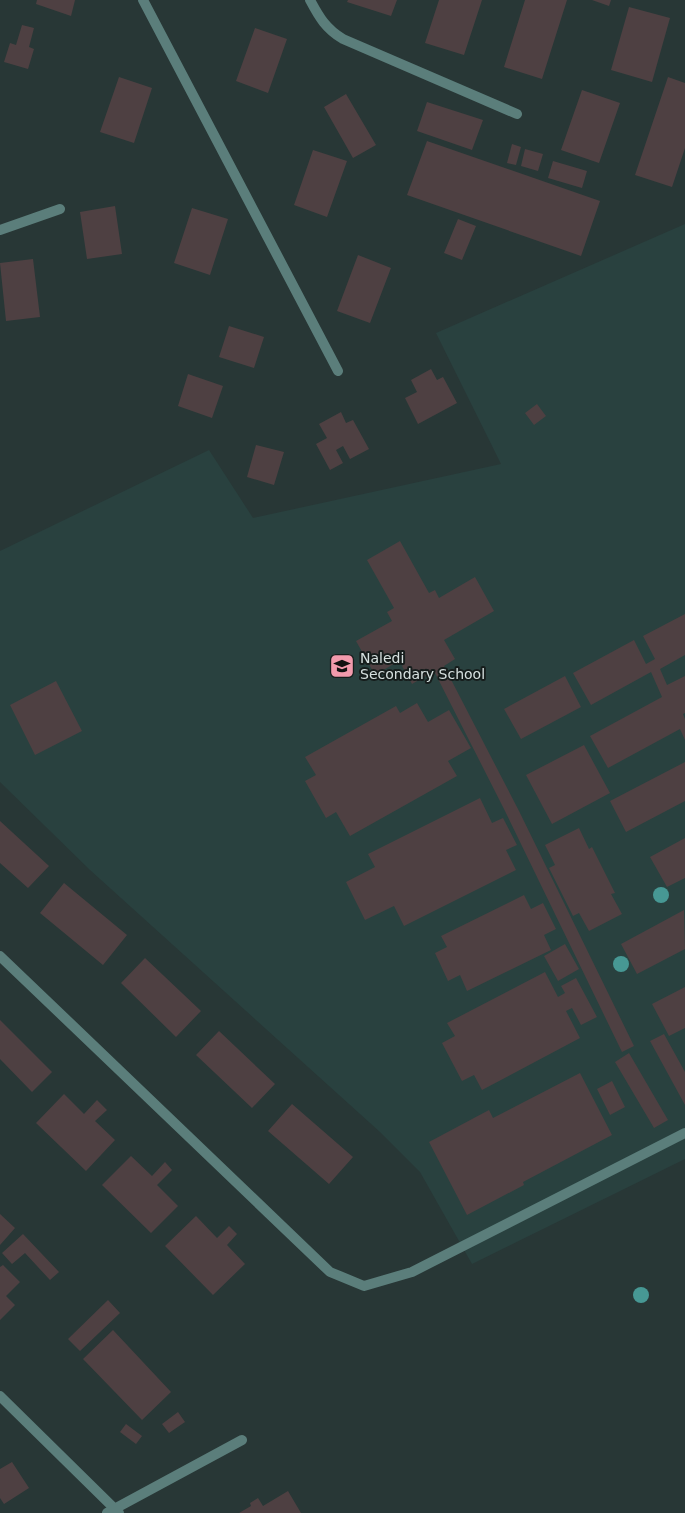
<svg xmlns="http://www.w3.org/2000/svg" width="685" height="1513" font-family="'DejaVu Sans',sans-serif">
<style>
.built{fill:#29413f}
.building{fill:#4e4042}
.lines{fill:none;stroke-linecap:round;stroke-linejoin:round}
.street{stroke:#5b7e7b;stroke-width:10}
.tree{fill:#479894}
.labels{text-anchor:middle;stroke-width:4;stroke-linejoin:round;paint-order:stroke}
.poi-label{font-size:14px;fill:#d6e0df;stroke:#161d1c;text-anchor:start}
</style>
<rect width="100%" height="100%" fill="#283736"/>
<path class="built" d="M685,224V1159L472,1264L420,1172L380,1132L90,870L0,782V551L209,450L253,518L501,464L436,333Z"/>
<path class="building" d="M37,0H75L71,16L36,4Z
M348,0H397L391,16L347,2Z
M439,0H482L464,55L425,43Z
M525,0H567L542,79L504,67Z
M592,0H611L609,6Z
M629,7L670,18L652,82L611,70Z
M22,25L34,28L29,47L34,49L28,69L4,62L10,43L16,45Z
M255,28L287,39L268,93L236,81Z
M119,77L152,88L134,143L100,132Z
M668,77L685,83V148L672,187L635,175Z
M582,90L620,103L599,163L561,150Z
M346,94L376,145L353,158L324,107Z
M427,102L483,120L472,150L417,131Z
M427,141L600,201L581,256L407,195Z
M512,144L521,147L516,165L507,163Z
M525,149L543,154L538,171L521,166Z
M313,150L347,161L327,217L294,205Z
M553,161L587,171L582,188L548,178Z
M115,206L122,254L87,259L80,212Z
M192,208L228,219L210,275L174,263Z
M458,219L476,226L462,260L444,253Z
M358,255L391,268L370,323L337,311Z
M33,259L40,317L6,321L0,263Z
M229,326L264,337L254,368L219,357Z
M431,369L437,380L443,377L457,403L418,424L405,398L417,392L411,380Z
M188,374L223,386L212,418L178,406Z
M537,404L546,416L534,425L525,413Z
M341,412L346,423L353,420L369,449L350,459L343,446L336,450L343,463L330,470L316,444L327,438L319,424Z
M256,445L284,452L274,485L247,477Z
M400,541L429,593L435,590L439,598L475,577L494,611L444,640L455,659L444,666L519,811L634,1046L622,1052L505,811L434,671L412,684L402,666L404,664L402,659L375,675L356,641L392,621L387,612L394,608L367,560Z
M685,614V655L660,669L667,685L685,676V713L683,714L685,719V740L680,729L608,768L590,736L662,697L651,672L591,705L573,673L634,640L646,664L655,659L643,636Z
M565,676L581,707L521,739L504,709Z
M56,681L82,731L35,755L10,705Z
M417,703L428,722L449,710L471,748L448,761L457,776L350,836L336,812L326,818L305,781L316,775L305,757L396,706L400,713Z
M584,745L610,793L552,824L526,775Z
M685,762V801L626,832L610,801Z
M480,798L492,823L503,818L517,845L506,850L516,870L404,926L394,906L365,920L346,882L375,867L368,854Z
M0,821L49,866L28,888L0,863Z
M579,828L589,849L592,847L615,893L611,894L622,914L589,931L579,913L573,916L549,868L555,865L545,845Z
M685,838V878L667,887L650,857Z
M64,883L127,935L103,965L40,913Z
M524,895L531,909L543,903L556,929L544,935L551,950L467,991L460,975L448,981L435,953L447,947L441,936Z
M684,910L685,949L637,974L621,944Z
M565,944L579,969L558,981L544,956Z
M145,958L201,1011L176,1037L121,983Z
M545,972L558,997L565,993L561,986L576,978L597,1017L581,1025L572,1008L566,1011L580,1038L482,1090L474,1075L462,1081L442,1043L455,1036L447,1023Z
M685,987V1028L669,1036L652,1004Z
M0,1020L52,1072L32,1092L0,1059Z
M219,1031L275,1084L252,1108L196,1055Z
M664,1034L685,1072V1105L650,1041Z
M629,1053L668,1120L654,1128L615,1062Z
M580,1073L612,1135L523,1182L524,1185L467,1215L429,1142L489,1110L493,1118Z
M612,1081L625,1107L610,1115L597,1089Z
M64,1094L84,1114L97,1100L107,1110L95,1121L115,1140L86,1171L36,1123Z
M292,1104L353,1157L329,1184L268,1131Z
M131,1156L152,1176L165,1162L172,1170L157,1185L178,1206L151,1233L102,1185Z
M0,1214L15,1228L0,1245Z
M196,1216L217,1238L229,1226L237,1234L227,1245L245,1264L213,1295L165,1246Z
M23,1234L59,1272L50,1280L25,1253L12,1264L2,1253Z
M3,1265L20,1282L6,1296L15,1305L0,1320V1267Z
M108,1300L120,1313L80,1351L68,1339Z
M113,1330L171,1392L142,1420L83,1359Z
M178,1412L185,1422L169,1433L162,1424Z
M126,1424L142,1436L136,1444L120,1432Z
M12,1462L29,1488L4,1504L0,1498V1469Z
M288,1491L301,1513H239L251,1506L250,1503L258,1498L263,1506Z"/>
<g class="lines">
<path class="street" d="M143,0L338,371
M310,0C319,17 326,29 343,39L517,114
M0,230L60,209
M0,956L330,1272L364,1286L412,1272L685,1133
M0,1396L119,1513
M107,1513L242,1440"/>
</g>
<g class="tree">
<circle cx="661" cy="895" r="8"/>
<circle cx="621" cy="964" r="8"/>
<circle cx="641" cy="1295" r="8"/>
</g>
<defs>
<symbol id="school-square" viewBox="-11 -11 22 22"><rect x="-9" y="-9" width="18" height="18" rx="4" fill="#f29aac" stroke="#161d1c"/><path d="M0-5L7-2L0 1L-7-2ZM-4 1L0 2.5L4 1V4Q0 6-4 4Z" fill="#111"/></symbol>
</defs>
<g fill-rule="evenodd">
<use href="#school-square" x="328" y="652" width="28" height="28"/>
</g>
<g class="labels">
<g class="poi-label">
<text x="360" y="663">Naledi<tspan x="360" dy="16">Secondary School</tspan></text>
</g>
</g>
</svg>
